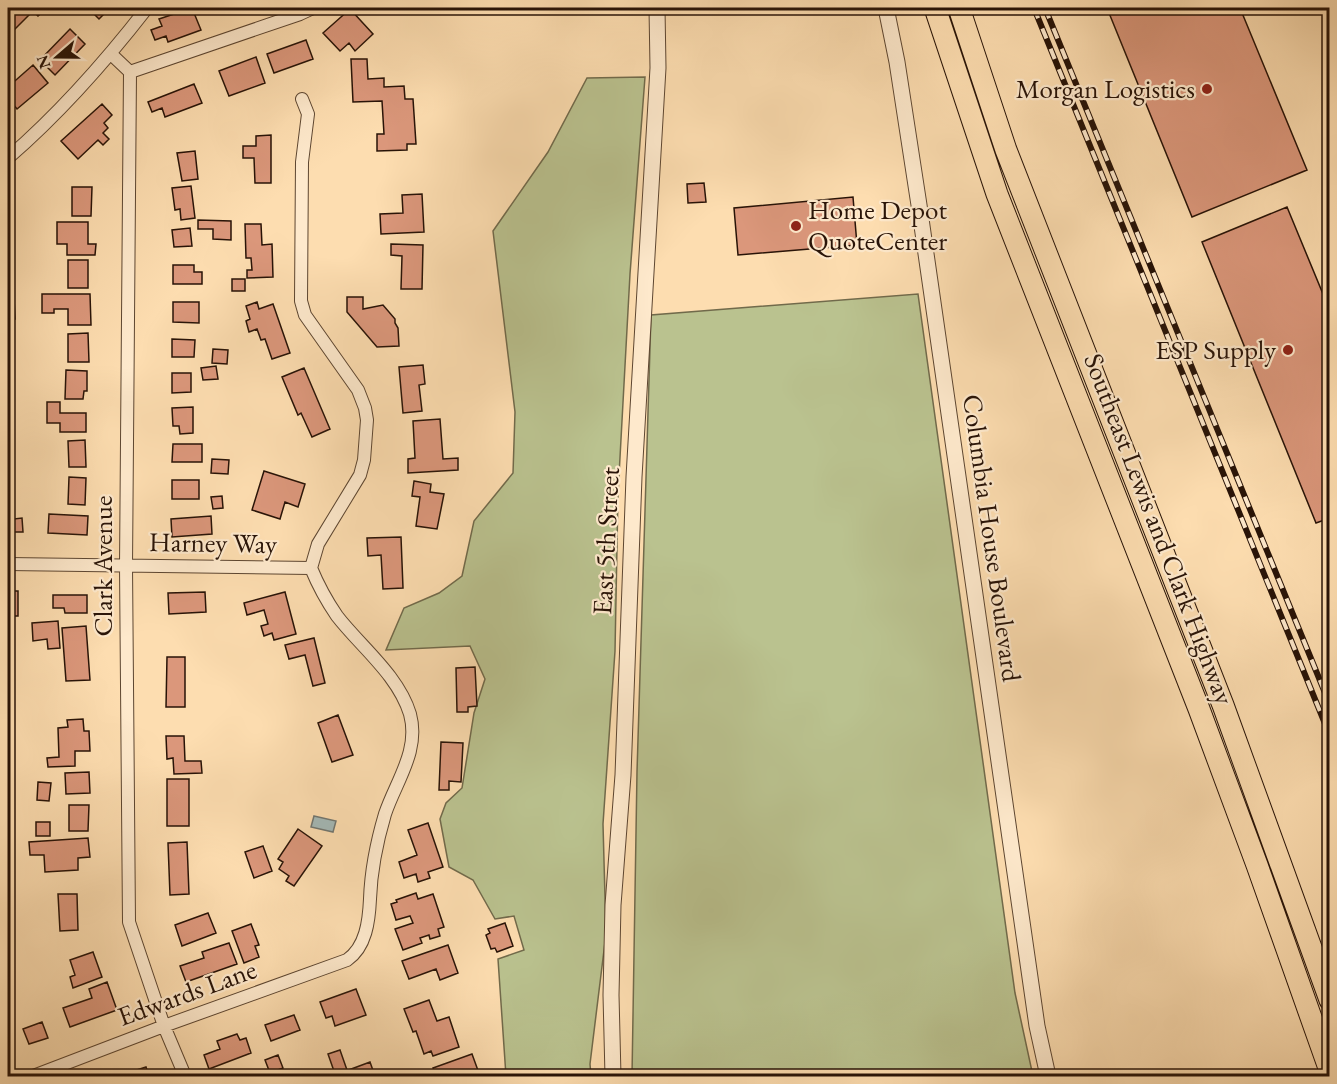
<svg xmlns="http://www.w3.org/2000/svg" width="1337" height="1084" font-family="'EB Garamond',serif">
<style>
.green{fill:#bac28f;stroke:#716a4b;stroke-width:1.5}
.water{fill:#a4b9b7;stroke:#727771;stroke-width:1.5}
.building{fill:#db977b;stroke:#281307;stroke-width:1.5}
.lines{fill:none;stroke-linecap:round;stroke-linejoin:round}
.minor-casing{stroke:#5d4631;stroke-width:14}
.tertiary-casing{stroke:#5d4631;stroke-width:17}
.motorway-casing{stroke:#281307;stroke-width:23}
.minor{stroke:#fee9cc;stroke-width:12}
.tertiary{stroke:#fee9cc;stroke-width:15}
.motorway{stroke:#fdddb0;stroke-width:21}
.rail-casing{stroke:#281307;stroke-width:6}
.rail{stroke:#fee9cc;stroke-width:4;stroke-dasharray:11;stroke-linecap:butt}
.poi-dot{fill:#8f2418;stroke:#fee9cc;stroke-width:2}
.labels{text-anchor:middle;stroke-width:4.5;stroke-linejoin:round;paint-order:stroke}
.poi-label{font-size:27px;fill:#281307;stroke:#fee9cc;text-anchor:end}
.street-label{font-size:27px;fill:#281307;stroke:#fee9cc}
</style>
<rect width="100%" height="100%" fill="#fdddb0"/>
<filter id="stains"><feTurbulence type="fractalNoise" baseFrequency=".00333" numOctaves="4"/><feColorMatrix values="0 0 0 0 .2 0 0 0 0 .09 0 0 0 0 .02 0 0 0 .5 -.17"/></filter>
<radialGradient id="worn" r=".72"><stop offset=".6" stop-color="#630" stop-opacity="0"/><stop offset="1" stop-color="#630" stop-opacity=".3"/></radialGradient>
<path class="green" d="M645,77L630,274L618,494L615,651L603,824L606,934L590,1064L591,1076H506L498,959L524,950L514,916L495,919L473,880L449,867L440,819L446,803L462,788L474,713L485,679L470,646L386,650L404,608L439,593L462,576L474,521L513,473L515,412L493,231L548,152L587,78Z
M918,294L1015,993L1033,1076H632L637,772L651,315Z"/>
<path class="water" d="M314,816L336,821L333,832L311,827Z"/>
<path class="building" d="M8,8H47L38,16L33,11L11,33L8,30Z
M88,8H110L99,19Z
M192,8L201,30L168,42L166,36L155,40L151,30L162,26L159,19Z
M1107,8H1240L1307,170L1192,217Z
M350,9L373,34L355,51L349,43L340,51L323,33Z
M70,29L85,44L55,75L40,60Z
M306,40L313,59L274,73L267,54Z
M256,57L265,83L229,96L219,71Z
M351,59H367L368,79L384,78V87L404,86L405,99H413L416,144H407V150L377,151V134H384L382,101L353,102Z
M33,65L48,83L17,109L8,98V87Z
M194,84L202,103L165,117L162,108L152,112L148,102Z
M102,104L112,115L104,123L108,128L103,133L109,139L103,145L98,140L78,159L61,141Z
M271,135V183H255L254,158H243V146H256V136Z
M195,151L198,179L182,181L177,153Z
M704,183L706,202L688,203L687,184Z
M191,186L195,218L181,220L180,209L175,210L172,188Z
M72,187H92L91,216H72Z
M422,194L424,232L381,234L380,214L403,213L402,195Z
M853,197L857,245L738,255L734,208Z
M1287,207L1330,311V518L1316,523L1202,242Z
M198,220L231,221V240L213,239V229H198Z
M57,222H88V244H96L95,255H67V244H57Z
M245,224H261L262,245L272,244L273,277L247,278V270H252L251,258H246Z
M190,228L192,246L174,247L172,230Z
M391,244L423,245L422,289H401L402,256L391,255Z
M68,260H88V288H68Z
M173,265H194V272H202V284H173Z
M232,279H245V291H232Z
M42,294H90L91,325H68V309H54V313H42Z
M347,297H363V309L383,305L395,319V323L398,328L399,346L377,347L347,312Z
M8,298H14L15,319H8Z
M173,302H199V323L173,322Z
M257,302L259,309L273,304L290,353L272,359L265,339L261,340L257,329L249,332L246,321L250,319L246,306Z
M88,333L89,362H68V334Z
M172,339L195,340L194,357H172Z
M213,349L228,350L227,364L212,363Z
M423,365L425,384L419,385L422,411L403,413L399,367Z
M216,366L218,379L203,380L201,368Z
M304,368L330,429L312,437L301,413L298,415L282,377Z
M66,370L87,371V391H84L83,399H65Z
M172,373H191V392L172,393Z
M47,402H60V413H86V432H60V423H47Z
M193,407V433L180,434L179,426H173L172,408Z
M440,419L443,459L458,458V470L408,473V459L415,458L413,421Z
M85,440L86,467H69L68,441Z
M173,444H202V462H172Z
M212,459L229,460L228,474L211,473Z
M264,471L305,484L298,507L285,502L280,519L252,510Z
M69,477L86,478L85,505L68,504Z
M172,480H199V499H172Z
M414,481L431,484L430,492L444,494L437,529L416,526L420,497L412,496Z
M222,496L223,508L213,509L211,497Z
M8,513H13L14,519L22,518L23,532H8Z
M49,514L88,516L87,535L48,533Z
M211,516L212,534L172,537L171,519Z
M401,537L403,588L383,589L381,555L368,556L367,538Z
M8,591H18V616H8Z
M205,592L206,612L169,614L168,593Z
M285,592L296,634L274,640L272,633L264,636L261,626L268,624L264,610L247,615L244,603Z
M53,595H87V613H65L64,608H53Z
M58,621L60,648L48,649L47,639L33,641L32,623Z
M86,626L90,680L66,681L62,628Z
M314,638L325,683L313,686L305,655L289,659L285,645Z
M167,657H185V707H166Z
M475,667L477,706L468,707V712H457L456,668Z
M338,715L353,755L332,762L318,723Z
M83,719L84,731H89L90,751H75V766L48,767L47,758L59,757L58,728L68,727L67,720Z
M166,736H184L185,761H201L202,773L174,774L173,758L167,759Z
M441,742L463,743L461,782L449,781V790H439Z
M89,772L90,793L66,794L65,773Z
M167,779H189V826H167Z
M38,782L51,783L49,801L37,800Z
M69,805H89L88,831H69Z
M36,822H50V836H36Z
M428,823L443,867L428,872L430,878L418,882L416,874L404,878L399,862L417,855L408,830Z
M298,829L322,846L294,886L286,881L289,876L279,869L283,862L278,859Z
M88,838L90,857L78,858V870L45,872L44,855H30L29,842Z
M187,842L189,894L170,895L168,843Z
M263,846L272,871L254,878L245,852Z
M416,893L418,899L433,894L444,927L438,929L440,936L430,939L429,935L420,938L422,943L403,950L395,929L413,923L410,916L396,920L391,904L397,902L396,900Z
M58,894H77L78,930L60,931Z
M208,913L216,933L182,946L175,925Z
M505,923L513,946L497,952L495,948L491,949L486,935L490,933L488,929Z
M251,924L259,945L255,946L259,957L244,963L232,931Z
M229,943L237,964L186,982L180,966L204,958L202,952Z
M448,945L458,973L440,980L436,969L409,979L402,961Z
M93,952L102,977L73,988L70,977L75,975L70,960Z
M107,982L117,1010L70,1027L63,1008L92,998L89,989Z
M356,989L366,1015L335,1026L332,1016L326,1018L320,1002Z
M429,1000L437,1021L449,1017L459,1047L433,1056L431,1051L424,1054L416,1031L413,1032L404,1009Z
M294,1015L300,1030L271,1041L265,1025Z
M42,1022L48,1038L29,1044L23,1029Z
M237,1034L240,1040L246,1038L251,1053L209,1069L204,1055L220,1049L217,1041Z
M340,1050L347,1070L335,1074L328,1054Z
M472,1054L480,1076H436L433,1068Z
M278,1055L283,1068L270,1073L265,1060Z
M370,1062L375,1076H349L346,1071Z
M146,1067L149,1076H118Z"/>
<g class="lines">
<defs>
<path id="minor" d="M111,54L130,72L126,566L129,922L164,1026L185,1076
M130,72L300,14L313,8
M8,158C60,113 105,62 147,8
M8,564L311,568
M33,1076L164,1026L347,960C366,947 369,921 370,899C371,870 377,841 385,814C396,781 420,751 410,714C398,675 361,647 337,616C326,600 318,585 311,568L318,544L360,475L364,460L367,420L365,408L358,390L305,315L301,301L302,162L308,114L302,99"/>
<path id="tertiary" d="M886,8L897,62L919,205L1037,1026L1048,1076
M613,1076L611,995L613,905L623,775L634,477L658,68L657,8"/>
<path id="motorway" d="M935,8L997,194L1199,709L1257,865L1330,1071
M959,8L1006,150L1223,705L1330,1000"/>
</defs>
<use href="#minor" class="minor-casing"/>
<use href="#tertiary" class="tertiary-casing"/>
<use href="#motorway" class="motorway-casing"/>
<use href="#minor" class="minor"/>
<use href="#tertiary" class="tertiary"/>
<use href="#motorway" class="motorway"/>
<defs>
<path id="rail" d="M1034,8L1330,736
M1045,8L1330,705"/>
</defs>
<use href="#rail" class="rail-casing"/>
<use href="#rail" class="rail"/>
</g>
<g class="poi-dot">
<circle cx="1207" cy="89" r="6"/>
<circle cx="796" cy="226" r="6"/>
<circle cx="1288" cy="350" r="6"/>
</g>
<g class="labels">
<g class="poi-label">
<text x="1195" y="98">Morgan Logistics</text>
<text x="808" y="219" text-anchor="start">Home Depot<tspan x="808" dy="31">QuoteCenter</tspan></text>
<text x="1276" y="359">ESP Supply</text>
</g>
<g class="street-label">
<text transform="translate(1159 529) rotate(69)" y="9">Southeast Lewis and Clark Highway</text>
<text transform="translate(992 538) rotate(82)" y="9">Columbia House Boulevard</text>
<text transform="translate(606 541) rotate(-87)" y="9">East 5th Street</text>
<text transform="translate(213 543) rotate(1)" y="9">Harney Way</text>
<text transform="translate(103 566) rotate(-90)" y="9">Clark Avenue</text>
<text transform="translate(187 993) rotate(-20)" y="9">Edwards Lane</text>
</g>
</g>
<rect width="1337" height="1084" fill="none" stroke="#fdddb0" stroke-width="30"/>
<rect x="9" y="9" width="1319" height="1066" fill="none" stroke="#281307" stroke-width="3"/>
<rect x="15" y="15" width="1307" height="1054" fill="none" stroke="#281307" stroke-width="1.5"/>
<g transform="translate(57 57) rotate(250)" stroke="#fee9cc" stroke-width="4.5" paint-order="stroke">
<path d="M0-4.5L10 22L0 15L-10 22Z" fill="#281307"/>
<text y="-9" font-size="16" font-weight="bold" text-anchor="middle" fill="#281307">N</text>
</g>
<rect width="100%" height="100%" filter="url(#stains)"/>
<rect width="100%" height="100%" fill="url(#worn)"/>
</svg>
